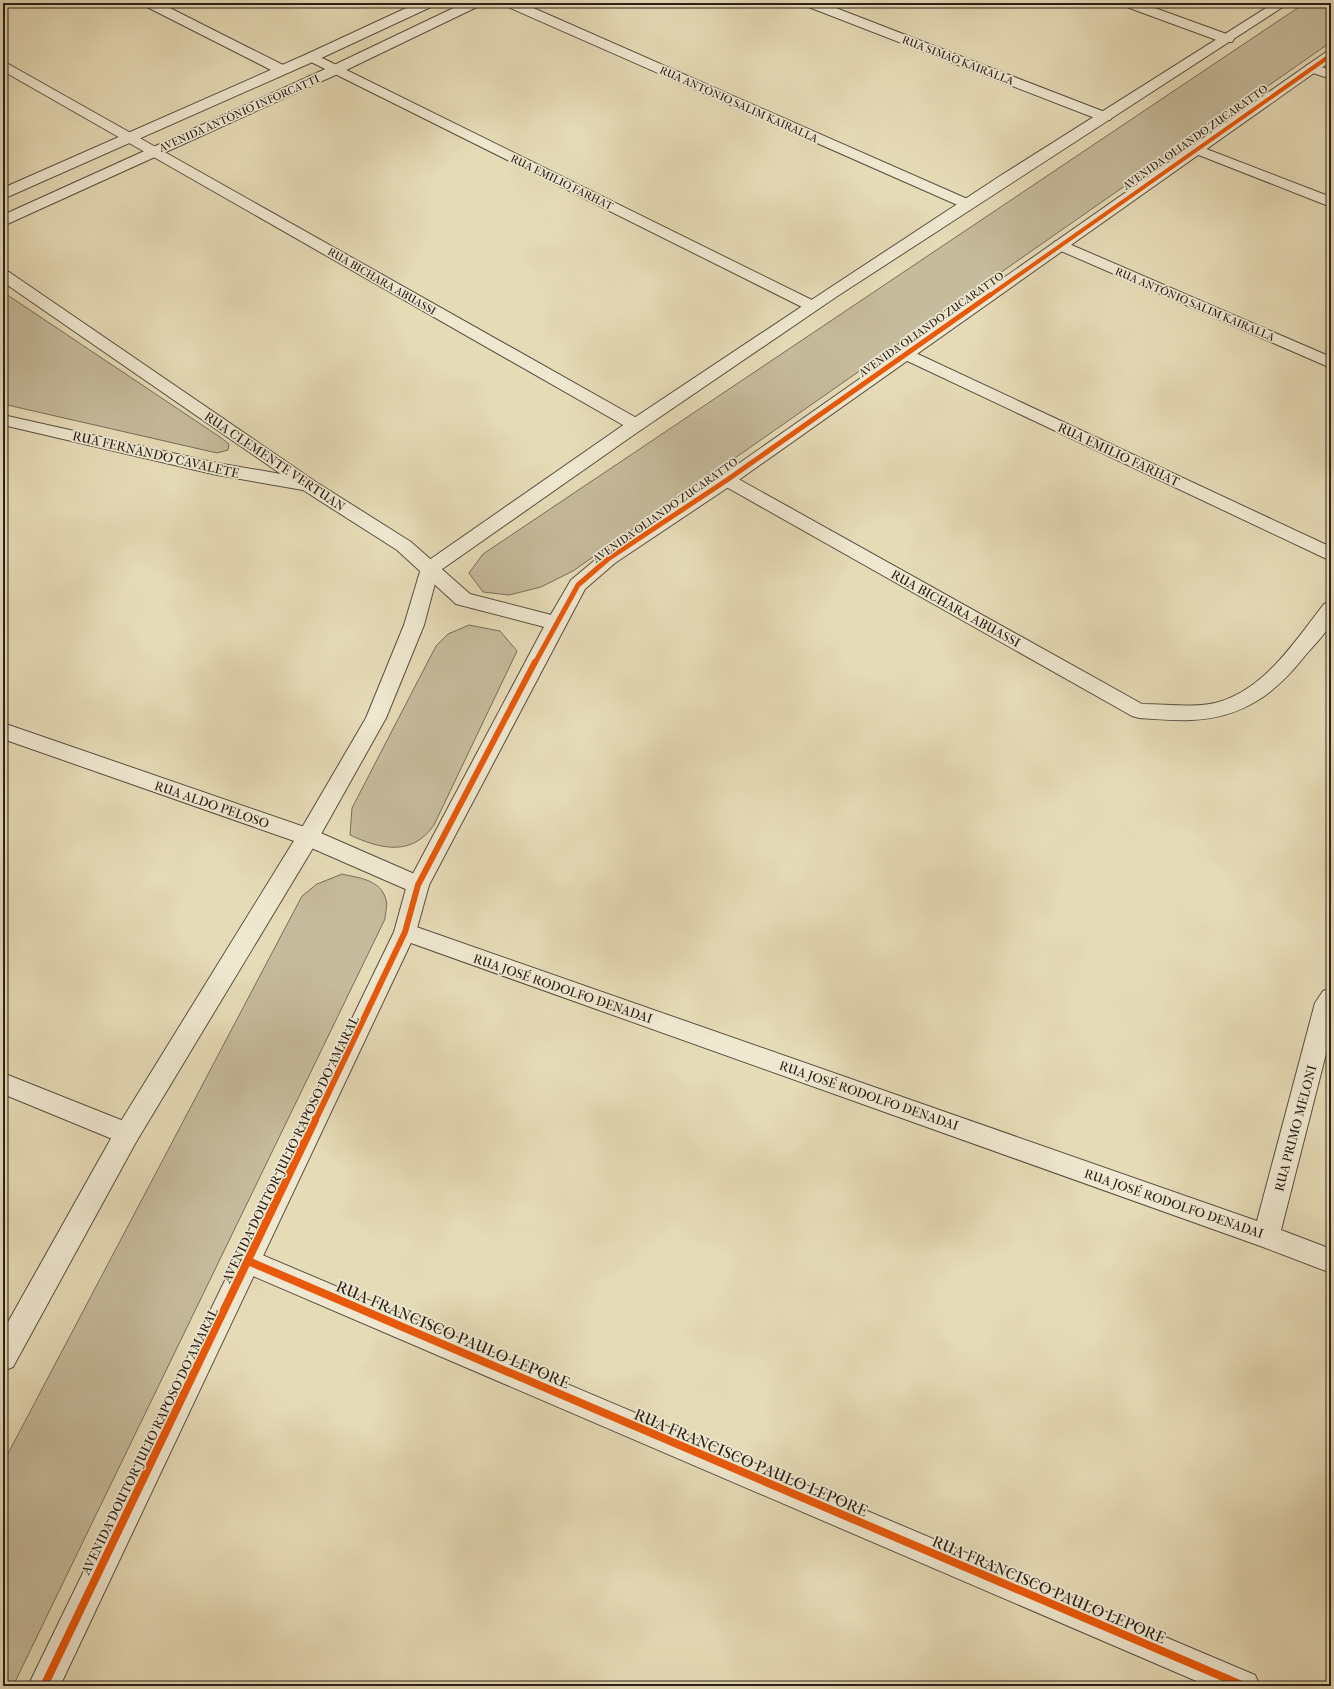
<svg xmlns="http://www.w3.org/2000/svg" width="1334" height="1689" font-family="'IM FELL French Canon',serif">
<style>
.green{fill:#c6bb9c;stroke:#786e5a}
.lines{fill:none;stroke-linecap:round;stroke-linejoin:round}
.minor-casing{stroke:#594f40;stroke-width:2}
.tertiary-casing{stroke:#594f40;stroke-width:2}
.minor{fill:#efe8d0;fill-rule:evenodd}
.tertiary{fill:#efe8d0;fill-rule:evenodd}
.cycleway-far3-casing{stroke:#efe8d0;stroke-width:5.5}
.cycleway-far2-casing{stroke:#efe8d0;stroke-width:7}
.cycleway-far1-casing{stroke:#efe8d0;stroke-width:8}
.cycleway-casing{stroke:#efe8d0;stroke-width:10}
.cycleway-far3{stroke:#e8590c;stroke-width:4}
.cycleway-far2{stroke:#e8590c;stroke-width:5}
.cycleway-far1{stroke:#e8590c;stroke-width:6}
.cycleway{stroke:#e8590c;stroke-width:8}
.labels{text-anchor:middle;stroke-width:3.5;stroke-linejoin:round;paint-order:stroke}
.far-street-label{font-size:11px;fill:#2a2019;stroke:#efe8d0}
.street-label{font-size:13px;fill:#2a2019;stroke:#efe8d0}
.near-street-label{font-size:16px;fill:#2a2019;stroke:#efe8d0}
</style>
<rect width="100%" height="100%" fill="#e6dbb7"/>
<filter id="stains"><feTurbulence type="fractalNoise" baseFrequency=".005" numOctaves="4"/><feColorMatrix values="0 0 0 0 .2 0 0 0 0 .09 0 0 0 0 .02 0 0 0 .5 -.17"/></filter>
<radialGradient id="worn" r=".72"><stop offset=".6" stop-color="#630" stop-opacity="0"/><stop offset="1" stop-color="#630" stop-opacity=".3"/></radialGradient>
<path class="green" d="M1305,3H1331V42L573,571L541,587L509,595L483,592L469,573L483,554Z
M3,292L220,437L229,444L228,450L217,453L3,404Z
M469,625L500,631L517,651L434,825C412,857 380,849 350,835L352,808L436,646L448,634Z
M342,874C358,878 381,879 386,900C388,905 385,914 385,919L13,1686H3V1463L302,896L317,884Z"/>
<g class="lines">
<defs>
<path id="minor" d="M144,3H160L287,67L289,70L287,73H277L145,6Z
M405,3H421L426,7L419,11L406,6Z
M505,3H522L972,201L975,204L972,207H962L506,6Z
M805,3H823L1110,114L1112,117L1110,120H1100L806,6Z
M1123,3H1141L1232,36L1234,39L1232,42H1222L1124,6Z
M312,53L818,303L820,306L818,309L812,311L806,309L307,60L305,57L307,54Z
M3,61L642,421L645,425L642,429L636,430L630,429L3,71Z
M1312,64L1331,70V79L1307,71L1305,68L1307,65Z
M1196,145L1331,197V207L1191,152L1189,149L1191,146Z
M1060,240L1331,357V368L1054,248L1052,245L1054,242Z
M3,270L9,272L316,482L411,542L470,594L563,618L566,623L563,628L556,630L456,604L397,550L303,490L217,475L3,425V415L217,463L281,474L3,282Z
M907,349L1331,547V561L901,358L899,354L901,350Z
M727,474L733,476L1142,704C1167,704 1192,708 1215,703C1264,691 1295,641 1324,604L1331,602C1331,608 1333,618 1330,624C1325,635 1312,647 1304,657C1274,695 1241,718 1191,720C1174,721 1156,719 1139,718L1132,716L721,484L718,480L721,476Z
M3,723L316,831L426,879L429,885L426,891L418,894L410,891L300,843L3,739Z
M405,923L1257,1221L1315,1003L1323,991L1331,988V1034L1281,1230L1331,1249V1273L1263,1247L397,938L394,932L397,926Z
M3,1073L136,1126L140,1134L136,1142L127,1145L3,1094Z
M248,1249L1255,1675L1260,1686H1208L239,1270L235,1261L239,1252Z"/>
<path id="tertiary" d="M417,3H434L433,6L317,60L3,199V188L307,54Z
M464,3H480L479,6L342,72L3,226V215L332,66Z
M1274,3H1289L836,297L635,434L438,572L424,625L386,718L316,843L136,1142L13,1367L3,1371V1331L118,1126L300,831L366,718L404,625L422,565L622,426L825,291L1000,176Z
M1331,51V61L733,484L615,563L585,589L429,885L416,932L60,1686H28L394,932L407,885L546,623L571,580L601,555L721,476L1326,52Z"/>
</defs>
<use href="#minor" class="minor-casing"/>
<use href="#tertiary" class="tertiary-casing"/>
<use href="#minor" class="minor"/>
<use href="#tertiary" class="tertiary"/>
<defs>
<path id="cycleway-far3" d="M989,296L1331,55"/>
<path id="cycleway-far2" d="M535,663L578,585L608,559L727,480L990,295"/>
<path id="cycleway-far1" d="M315,1121L405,932L418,885L535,662"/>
<path id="cycleway" d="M248,1261L1244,1686
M44,1686L315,1120"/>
</defs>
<use href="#cycleway-far3" class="cycleway-far3-casing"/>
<use href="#cycleway-far2" class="cycleway-far2-casing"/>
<use href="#cycleway-far1" class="cycleway-far1-casing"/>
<use href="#cycleway" class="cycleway-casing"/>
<use href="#cycleway-far3" class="cycleway-far3"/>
<use href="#cycleway-far2" class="cycleway-far2"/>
<use href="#cycleway-far1" class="cycleway-far1"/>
<use href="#cycleway" class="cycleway"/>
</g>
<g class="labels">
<g class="far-street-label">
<text transform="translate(958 60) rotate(21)" y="4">RUA SIMÃO KAIRALLA</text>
<text transform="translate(739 104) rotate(24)" y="4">RUA ANTÔNIO SALIM KAIRALLA</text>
<text transform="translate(239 113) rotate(-24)" y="4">AVENIDA ANTÔNIO INFORCATTI</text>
<text transform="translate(1195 137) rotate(-35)" y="4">AVENIDA OLIANDO ZUCARATTO</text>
<text transform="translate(562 182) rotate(26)" y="4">RUA EMILIO FARHAT</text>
<text transform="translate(382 281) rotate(30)" y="4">RUA BICHARA ABUASSI</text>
<text transform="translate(1195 304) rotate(23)" y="4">RUA ANTÔNIO SALIM KAIRALLA</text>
<text transform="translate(931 324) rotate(-35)" y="4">AVENIDA OLIANDO ZUCARATTO</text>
<text transform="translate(665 510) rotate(-35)" y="4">AVENIDA OLIANDO ZUCARATTO</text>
</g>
<g class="street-label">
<text transform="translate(156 454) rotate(13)" y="5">RUA FERNANDO CAVALETE</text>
<text transform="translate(1119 454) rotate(25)" y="5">RUA EMILIO FARHAT</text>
<text transform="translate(275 461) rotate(34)" y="5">RUA CLEMENTE VERTUAN</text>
<text transform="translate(956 608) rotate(29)" y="5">RUA BICHARA ABUASSI</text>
<text transform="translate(212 804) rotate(19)" y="5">RUA ALDO PELOSO</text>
<text transform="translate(563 988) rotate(19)" y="5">RUA JOSÉ RODOLFO DENADAI</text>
<text transform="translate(869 1095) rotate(19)" y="5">RUA JOSÉ RODOLFO DENADAI</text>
<text transform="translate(1295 1128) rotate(-75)" y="5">RUA PRIMO MELONI</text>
<text transform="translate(290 1149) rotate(-64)" y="5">AVENIDA DOUTOR JULIO RAPOSO DO AMARAL</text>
<text transform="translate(1174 1203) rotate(19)" y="5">RUA JOSÉ RODOLFO DENADAI</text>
<text transform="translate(149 1441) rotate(-64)" y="5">AVENIDA DOUTOR JULIO RAPOSO DO AMARAL</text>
</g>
<g class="near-street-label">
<text transform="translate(453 1334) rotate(23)" y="6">RUA FRANCISCO PAULO LEPORE</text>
<text transform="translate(751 1462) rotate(23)" y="6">RUA FRANCISCO PAULO LEPORE</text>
<text transform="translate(1049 1589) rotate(23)" y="6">RUA FRANCISCO PAULO LEPORE</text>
</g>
</g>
<rect width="1334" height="1689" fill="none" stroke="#e6dbb7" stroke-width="16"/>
<rect x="4" y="4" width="1326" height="1681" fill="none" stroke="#2a2019" stroke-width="2"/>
<rect x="8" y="8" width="1318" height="1673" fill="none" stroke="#2a2019"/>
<rect width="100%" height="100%" filter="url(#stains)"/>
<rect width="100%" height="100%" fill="url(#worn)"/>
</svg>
